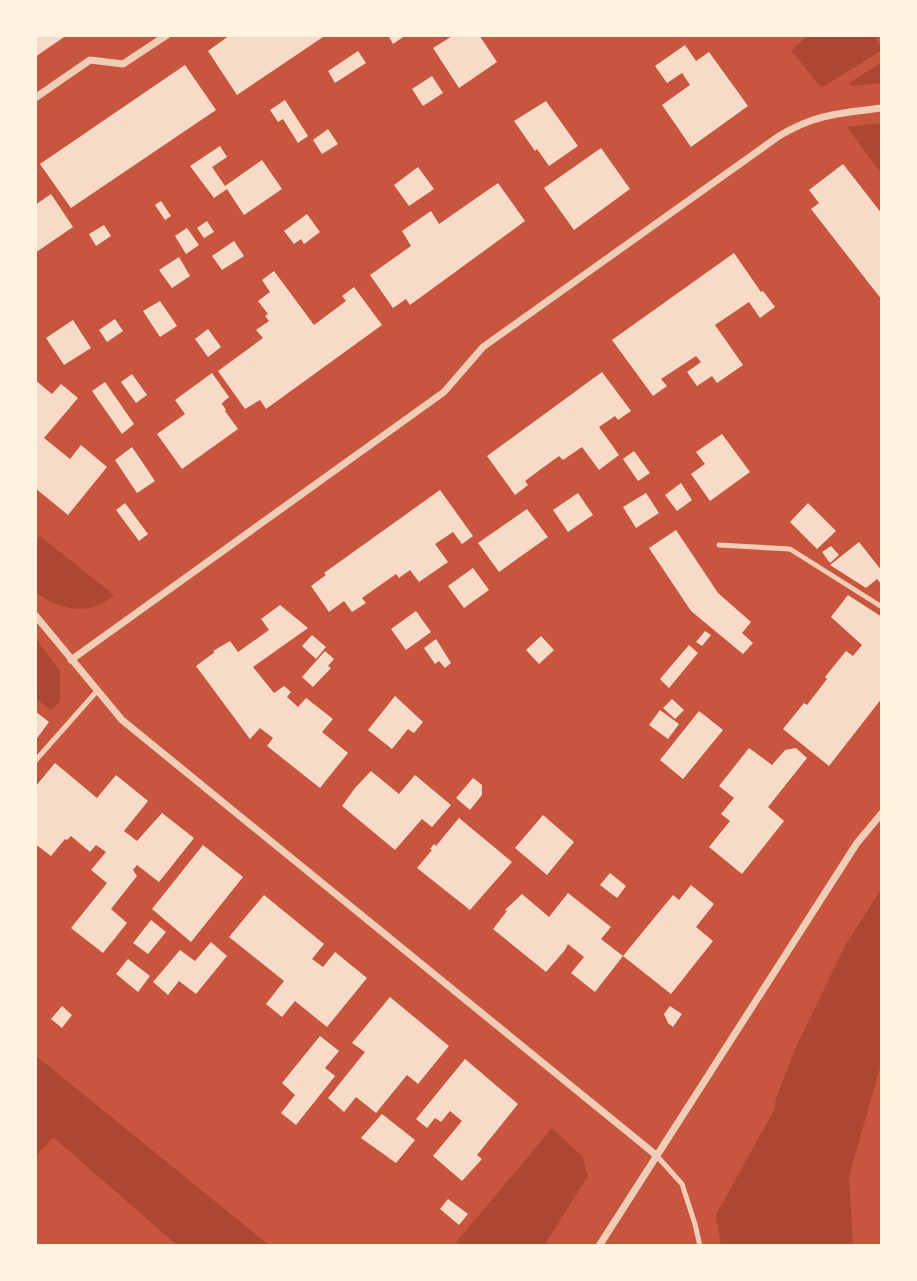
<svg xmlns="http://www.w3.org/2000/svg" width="917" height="1281" font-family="Quicksand,sans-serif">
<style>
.green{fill:#ae4732}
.building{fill:#f7dbc8}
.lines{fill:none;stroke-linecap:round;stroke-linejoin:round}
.service{stroke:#f1ccb7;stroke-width:5}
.minor{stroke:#f1ccb7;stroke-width:7}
</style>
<rect width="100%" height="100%" fill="#c8553d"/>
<path class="green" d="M809,35H882L876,39L882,50L821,88L791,50Z
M882,62V83L851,86L849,83Z
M882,123V175L847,127Z
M40,536L114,595C91,617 58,610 35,592V542Z
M35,637L60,671V701L51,710L35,698Z
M882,888V1061L849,1176L853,1246H721L716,1215L774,1110L776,1098L796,1047L846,944Z
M35,1055L270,1246H178L53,1137L35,1157Z
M552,1128L582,1156L588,1176L544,1246H453Z"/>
<path class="building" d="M35,35H67L35,57Z
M230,35H326L237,95L208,51Z
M388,35H406L393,44Z
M454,35H479L497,62L459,88L433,48Z
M685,45L696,61L709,52L748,106L691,147L662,105L690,85L682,73L667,83L655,66Z
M358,51L366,63L335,83L328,71Z
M185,65L216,110L71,208L40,164Z
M432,76L443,93L423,106L412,89Z
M285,100L308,136L298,143L283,119L278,122L270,110Z
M546,101L578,146L549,166L537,149L535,151L514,121Z
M328,129L338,144L322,154L313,140Z
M220,146L227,157L212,167L225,186L262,160L282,189L244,215L227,189L214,198L190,166Z
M601,148L630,189L574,230L544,188Z
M843,164L882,214V300L811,209L819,203L809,190Z
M418,167L434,189L409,206L394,185Z
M498,183L525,221L410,305L406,299L393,308L370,275L411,246L402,231L431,211L439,224Z
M51,194L73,227L35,253V205Z
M161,201L171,216L165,220L155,205Z
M307,214L320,232L304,244L301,239L294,244L284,231Z
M207,221L214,232L204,238L197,228Z
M104,225L111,236L96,246L89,234Z
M187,228L199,245L186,254L175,236Z
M234,241L244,256L222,270L212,256Z
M734,253L761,292L763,291L775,307L760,318L749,302L715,325L743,365L717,383L712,376L697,386L687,372L701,362L696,356L661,379L667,386L653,396L612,340Z
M179,257L190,276L172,288L159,270Z
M274,271L314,325L346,301L342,296L354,287L382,325L266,409L260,400L245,409L218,371L263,338L256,330L269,321L265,316L268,314L258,301L270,292L262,280Z
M160,301L177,326L160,337L143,311Z
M115,319L123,331L107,342L99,330Z
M73,320L91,348L64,365L46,338Z
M208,329L221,347L208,357L195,339Z
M602,372L631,411L618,420L615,416L599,427L619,455L599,470L582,447L563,460L559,456L541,469L525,481L528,485L515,495L487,456Z
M212,373L229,397L220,405L222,404L226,410L225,411L238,429L182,469L157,434L185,414L175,400Z
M132,374L147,395L136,403L121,382Z
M35,380L52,394L61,384L78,398L44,438L70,459L81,445L107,467L68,515L35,488Z
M105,382L134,424L122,434L92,391Z
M722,434L750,472L710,501L691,474L705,464L696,452Z
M132,447L155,481L137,493L115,460Z
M634,451L650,473L638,481L623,459Z
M681,483L692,500L677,511L665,495Z
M440,490L473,536L462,544L453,532L435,544L448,562L419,582L410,570L399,578L396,574L362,598L366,603L352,612L344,601L329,612L311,586L326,575L324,573Z
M578,493L593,515L568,532L553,510Z
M646,493L659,513L636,528L623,507Z
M125,503L148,534L139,541L116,510Z
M808,503L836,531L817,549L790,522Z
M527,509L548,537L499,572L478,543Z
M676,530L718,593L751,622L742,633L753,643L743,654L691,611L649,548Z
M859,542L882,571V585L877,579L866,588L830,565Z
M831,546L839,555L830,563L822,552Z
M473,568L489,590L464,608L448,586Z
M848,595L882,617V698L829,766L783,729L804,703L807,705L827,679L825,677L846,651L853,656L862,645L831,617Z
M280,605L308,628L253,667L274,693L284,686L291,692L287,697L298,707L306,698L333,719L322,732L348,753L320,788L267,746L273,738L260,728L250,739L196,666L215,652L213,651L230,641L238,652L269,630L261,619Z
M416,611L431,632L406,650L391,629Z
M705,631L711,635L702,646L696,642Z
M312,635L326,647L316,659L302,646Z
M541,636L554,650L539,664L526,650Z
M436,639L451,663L445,668L439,661L435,664L424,648Z
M689,645L698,653L669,688L660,679Z
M325,651L334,659L328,666L331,668L313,687L302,677Z
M395,696L423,722L414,733L408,729L392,749L368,730Z
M672,699L684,710L675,719L663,708Z
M660,710L679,724L668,739L649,725Z
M35,711L49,722L35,741Z
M699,711L723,730L683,779L660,760Z
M749,748L772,765L785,750L796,748L807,758L768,807L784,821L742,874L709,847L730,821L721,814L734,798L719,786Z
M55,763L97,798L116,775L148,801L124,831L137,841L162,813L194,838L159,882L137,865L133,870L137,876L111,909L127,923L103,953L71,928L107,883L91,870L106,852L96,845L90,852L71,836L67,840L65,839L51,856L35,844V787Z
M371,771L399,794L415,775L451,805L432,827L422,819L395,850L342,806L355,788Z
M473,778L482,785V795L470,810L456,798Z
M543,815L574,842L547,875L515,848Z
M459,818L512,862L470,910L417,868L432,850L430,849L434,844L436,846Z
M203,845L243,877L191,942L152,909Z
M610,873L626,886L617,898L600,885Z
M691,885L714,904L696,927L713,941L671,994L623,956L673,895L679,900Z
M568,893L611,927L601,939L623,956L595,992L571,973L584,957L568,944L565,950L546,972L493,929L507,911L505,910L522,894L549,917Z
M264,895L324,944L312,959L323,967L335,952L367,978L327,1027L295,1001L282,1017L266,1004L284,981L229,937Z
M151,920L166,932L148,954L133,943Z
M211,942L227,956L196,994L179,981L168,995L153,982L180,950L195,961Z
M128,959L150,976L138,992L116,974Z
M390,997L449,1046L418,1084L407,1075L376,1113L356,1097L344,1112L328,1098L365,1052L352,1043Z
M62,1006L72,1015L62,1028L51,1019Z
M670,1006L682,1014L673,1027L668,1023L664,1014Z
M320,1036L339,1051L325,1068L335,1076L296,1125L281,1113L295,1095L282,1083Z
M465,1059L518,1104L477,1155L482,1159L462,1181L433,1156L462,1121L450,1111L441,1122L435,1118L427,1128L416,1119Z
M382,1114L415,1140L396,1163L361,1138Z
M448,1199L468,1214L459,1225L440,1209Z"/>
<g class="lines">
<path class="service" d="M719,545L790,549L882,607
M35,761L97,691
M656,1155L682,1184L695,1224L700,1246"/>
<path class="minor" d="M35,98L90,60L123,64L167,35
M35,615L122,720L656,1155
M71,660L444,392L483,347L779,136C815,114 841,113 882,108
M599,1246L857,843L882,813"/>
</g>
<rect width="917" height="1281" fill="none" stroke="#fff3e0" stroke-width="74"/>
</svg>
